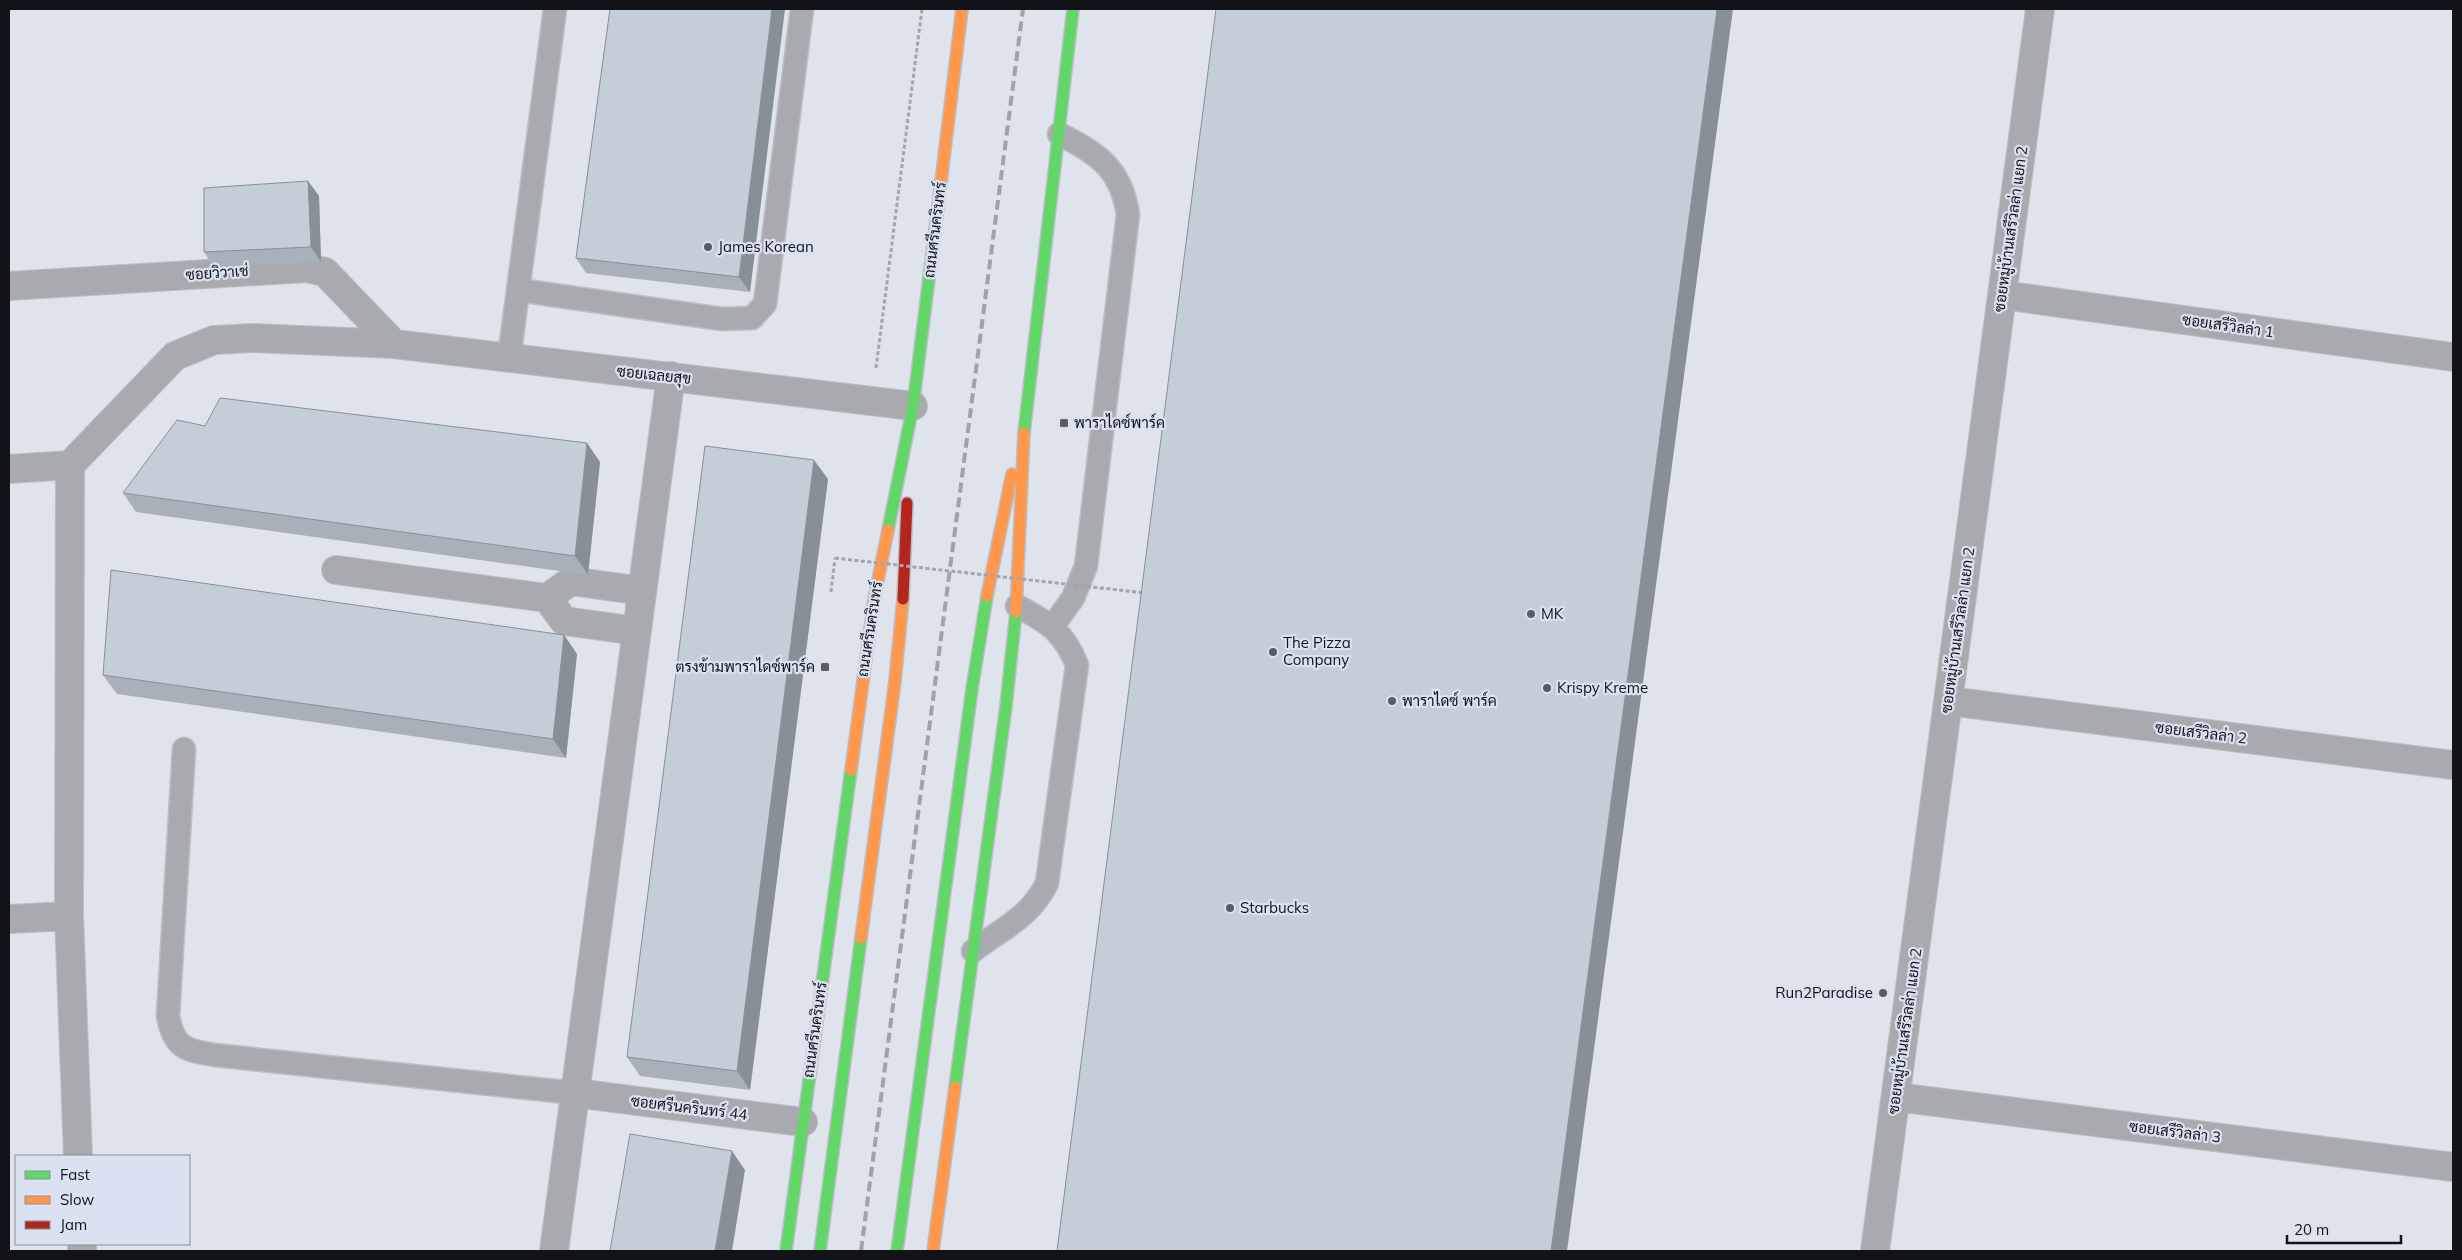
<svg xmlns="http://www.w3.org/2000/svg" width="2462" height="1260" font-family="Mulish,Sarabun,sans-serif">
<style>
.lines{fill:none;stroke-linecap:round;stroke-linejoin:round}
.lane-casing{stroke:#bbbec5;stroke-width:25}
.street-casing{stroke:#bbbec5;stroke-width:30}
.fast-casing{stroke:#bbbec5;stroke-width:14}
.slow-casing{stroke:#bbbec5;stroke-width:14}
.jam-casing{stroke:#bbbec5;stroke-width:14}
.path{stroke:#a4a5aa;stroke-width:3;stroke-dasharray:4 2.5;stroke-linecap:butt}
.lane{stroke:#a9aab0;stroke-width:22}
.street{stroke:#a9aab0;stroke-width:28}
.fast{stroke:#63d668;stroke-width:11}
.slow{stroke:#ff974d;stroke-width:11}
.jam{stroke:#b3261e;stroke-width:11}
.rail{stroke:#9fa2a6;stroke-width:4;stroke-dasharray:10 5;stroke-linecap:butt}
.path-bridge{stroke:#a4a5aa;stroke-width:3;stroke-dasharray:4 2.5;stroke-linecap:butt}
.wall{fill:#a8b1ba}
.shaded-wall{fill:#889097}
.building{fill:#c3ced8;stroke:#889097}
.poi-dot{fill:#595c62;stroke:#dae1f1;stroke-width:2}
.labels{text-anchor:middle;stroke-width:4.5;stroke-linejoin:round;paint-order:stroke}
.street-label{font-size:15px;fill:#111318;stroke:#dae1f1}
.poi-label{font-size:15px;fill:#111318;stroke:#dae1f1;text-anchor:start}
</style>
<rect width="100%" height="100%" fill="#dfe3ec"/>
<g class="lines">
<defs>
<path id="lane" d="M518,290L722,319L752,318L765,304L802,9
M509,359L555,9
M1053,626L1073,598L1086,566L1128,214C1121,169 1098,153 1059,134
M184,749L168,1016C174,1048 185,1050 214,1055L575,1093
M973,951C1001,929 1031,917 1047,883L1077,665C1064,632 1048,622 1017,606"/>
<path id="street" d="M9,286L307,268L325,272L394,344
M2002,295L2453,357
M9,469L70,465
M336,570L547,598L571,581L642,591
M547,598L564,621L637,631
M1948,701L2453,765
M9,919L69,916
M575,1093L803,1122
M1896,1097L2453,1167
M78,1156L69,916L70,465L175,356L214,340L254,338L394,344L913,406
M82,1244V1251
M554,1251L671,376
M1875,1251L2040,9"/>
<path id="fast" d="M1024,433L1073,9
M888,530L913,406L941,182
M955,1087L1006,706L1016,612
M786,1251L851,770
M820,1251L861,938
M897,1251L972,689L987,596"/>
<path id="slow" d="M941,182L962,9
M987,596L1012,474
M1016,612L1024,433
M851,770L874,600L888,530
M861,938L895,681L903,599
M933,1251L955,1087"/>
<path id="jam" d="M903,599L907,503"/>
</defs>
<use href="#lane" class="lane-casing"/>
<use href="#street" class="street-casing"/>
<use href="#fast" class="fast-casing"/>
<use href="#slow" class="slow-casing"/>
<use href="#jam" class="jam-casing"/>
<path class="path" d="M876,368L922,9
M831,592L835,558"/>
<use href="#lane" class="lane"/>
<use href="#street" class="street"/>
<use href="#fast" class="fast"/>
<use href="#slow" class="slow"/>
<use href="#jam" class="jam"/>
<path class="rail" d="M861,1251L1023,9"/>
<path class="path-bridge" d="M835,558L1145,593"/>
</g>
<path class="wall" d="M610,9L750,292L586,273L576,258Z
M308,181L319,196L321,262L214,267L204,252Z
M205,426L600,462L588,575L136,512L123,493Z
M828,479L750,1090L640,1076L627,1057Z
M564,635L577,654L566,758L117,694L103,675Z"/>
<path class="shaded-wall" d="M772,9H785L750,292L739,277Z
M1717,9H1733L1567,1251H1551Z
M308,181L319,196L321,262L311,247Z
M587,443L600,462L588,575L575,556Z
M814,460L828,479L750,1090L737,1071Z
M564,635L577,654L566,758L553,739Z
M732,1151L745,1170L732,1251H715Z"/>
<path class="building" d="M610,9H772L739,277L576,258Z
M1216,9H1717L1551,1251H1057Z
M308,181L311,247L204,252V188Z
M220,398L587,443L575,556L123,493L177,420L205,426Z
M705,446L814,460L737,1071L627,1057Z
M111,570L564,635L553,739L103,675Z
M630,1134L732,1151L715,1251H610Z"/>
<g class="poi-dot">
<circle cx="708" cy="247" r="5"/>
<rect x="1059" y="418" width="10" height="10" rx="2.5"/>
<circle cx="1531" cy="614" r="5"/>
<circle cx="1273" cy="652" r="5"/>
<rect x="820" y="662" width="10" height="10" rx="2.5"/>
<circle cx="1547" cy="688" r="5"/>
<circle cx="1392" cy="701" r="5"/>
<circle cx="1230" cy="908" r="5"/>
<circle cx="1883" cy="993" r="5"/>
</g>
<g class="labels">
<g class="street-label">
<text transform="translate(2011 229) rotate(-82)" y="5">ซอยหมู่บ้านเสรีวิลล่า แยก 2</text>
<text transform="translate(935 230) rotate(-83)" y="5">ถนนศรีนครินทร์</text>
<text transform="translate(217 273) rotate(-4)" y="5">ซอยวิวาเช่</text>
<text transform="translate(2228 326) rotate(8)" y="5">ซอยเสรีวิลล่า 1</text>
<text transform="translate(654 375) rotate(6)" y="5">ซอยเฉลยสุข</text>
<text transform="translate(870 629) rotate(-81)" y="5">ถนนศรีนครินทร์</text>
<text transform="translate(1958 630) rotate(-82)" y="5">ซอยหมู่บ้านเสรีวิลล่า แยก 2</text>
<text transform="translate(2201 733) rotate(7)" y="5">ซอยเสรีวิลล่า 2</text>
<text transform="translate(815 1030) rotate(-82)" y="5">ถนนศรีนครินทร์</text>
<text transform="translate(1905 1031) rotate(-82)" y="5">ซอยหมู่บ้านเสรีวิลล่า แยก 2</text>
<text transform="translate(689 1108) rotate(7)" y="5">ซอยศรีนครินทร์ 44</text>
<text transform="translate(2175 1132) rotate(7)" y="5">ซอยเสรีวิลล่า 3</text>
</g>
<g class="poi-label">
<text x="718" y="252">James Korean</text>
<text x="1074" y="428">พาราไดซ์พาร์ค</text>
<text x="1541" y="619">MK</text>
<text x="1283" y="648">The Pizza<tspan x="1283" dy="17">Company</tspan></text>
<text x="815" y="672" text-anchor="end">ตรงข้ามพาราไดซ์พาร์ค</text>
<text x="1557" y="693">Krispy Kreme</text>
<text x="1402" y="706">พาราไดซ์ พาร์ค</text>
<text x="1240" y="913">Starbucks</text>
<text x="1873" y="998" text-anchor="end">Run2Paradise</text>
</g>
</g>
<rect width="2462" height="1260" fill="none" stroke="#111318" stroke-width="20"/>
<rect x="15" y="1155" width="175" height="90" fill="#dae1f1" stroke="#8a8f9a"/>
<rect x="25" y="1171" width="25" height="8" fill="#63d668" stroke="#8a8f9a"/>
<text x="60" y="1180" font-size="15" fill="#111318">Fast</text>
<rect x="25" y="1196" width="25" height="8" fill="#ff974d" stroke="#8a8f9a"/>
<text x="60" y="1205" font-size="15" fill="#111318">Slow</text>
<rect x="25" y="1221" width="25" height="8" fill="#b3261e" stroke="#8a8f9a"/>
<text x="60" y="1230" font-size="15" fill="#111318">Jam</text>
<path d="M2287 1235v8h114v-8" fill="none" stroke="#111318" stroke-width="2.5"/>
<text x="2294" y="1235" font-size="15" fill="#111318" stroke="#dae1f1" stroke-width="4" paint-order="stroke">20 m</text>
</svg>
